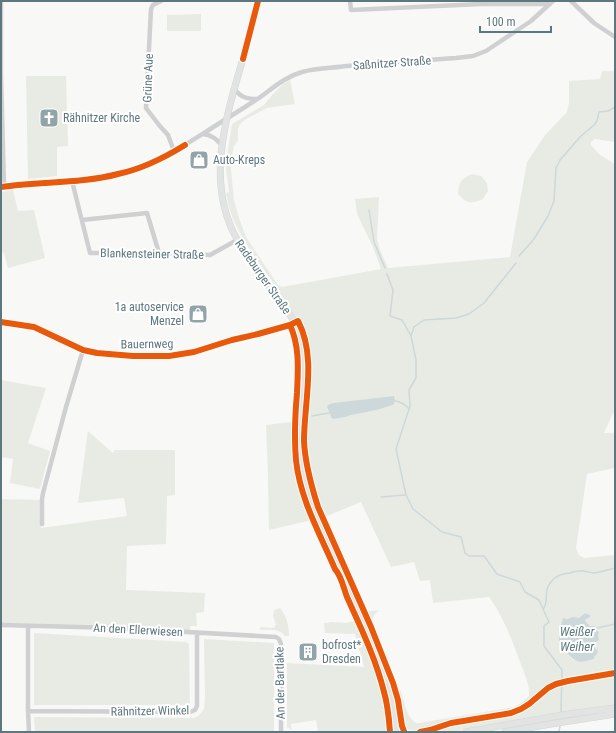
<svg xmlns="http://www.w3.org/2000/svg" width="616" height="733" font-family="'Roboto Condensed',sans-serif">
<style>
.green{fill:#e8ebe4;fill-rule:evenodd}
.water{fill:#cdd8da}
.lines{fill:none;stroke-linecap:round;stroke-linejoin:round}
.stream{stroke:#cdd8da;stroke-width:1.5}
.major-casing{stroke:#d5d6d7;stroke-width:7}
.minor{stroke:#ced0d1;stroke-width:4.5}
.major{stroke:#e2e3e3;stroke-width:6}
.cycleway-casing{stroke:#fff;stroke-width:8}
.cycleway{stroke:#e8590c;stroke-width:6}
.labels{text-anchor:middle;stroke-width:4;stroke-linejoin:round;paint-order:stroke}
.street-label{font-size:12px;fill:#5d777e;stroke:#fff}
.poi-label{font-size:12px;fill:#5d777e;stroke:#fff;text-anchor:start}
.water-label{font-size:13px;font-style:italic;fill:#5c7c7e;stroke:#fff}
</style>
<rect width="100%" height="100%" fill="#f8f8f7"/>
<path class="green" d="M201,14V31H167V15Z
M602,71H615V142L595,139L591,142V145L600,155L615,164V409L604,433H615V468L587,474L576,548L579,555L584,558L615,555V705L564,712L452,732H435L434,728C424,729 410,733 403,727L401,728C398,716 398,704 394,692C387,665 374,639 363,613L365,612L380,610C375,613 373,615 372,621C382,645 391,669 401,692C404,701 406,714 413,721C417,724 420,723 425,722L514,707L521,703L529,696C530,685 524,672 520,662C512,640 503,616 489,597L433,603L430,580L420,581L414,562L391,567L361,502L322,518L315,502L306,475L303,446L305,346L275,289L277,288C257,259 231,229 226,193L229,192L226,169L228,149L232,124L264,105L273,94L283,84L290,80L295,104L267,108L246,119L240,124L238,129V140L234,146L231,161V170L234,200L240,221L246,237L278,285L282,287L381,269L373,247L357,214L355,199L379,197L377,239L380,250L388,268L510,257L527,162L545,135L567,112L569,102V81L600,79ZM585,613L590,615V617L585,620C586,626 592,627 597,628L599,633L598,636V641L594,643V647L598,651C595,659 582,664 574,660C570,658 568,654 565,651C562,649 559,647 559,644C558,637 561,625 563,619L579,618Z
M26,76H66L68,146L57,147V176L28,179Z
M472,174L481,176L487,183L488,191L483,199C471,204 467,204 458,194C459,182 461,179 472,174Z
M13,190L18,211L34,210L45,258L8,268L4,253L1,252V192Z
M1,380L46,388L28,443L50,451L40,489L10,483L13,459L1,457Z
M290,422L298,424C298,441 297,459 301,475C304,489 310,503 315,516L312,520L269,530L268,475L266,425Z
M88,431L113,453L115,450H175V495L167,496L166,544L127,546L126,590L205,593L204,612L196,613L197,626H190V630L1,623V499L41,500V528L127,516L124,498L78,503Z
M280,608C287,617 289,625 289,636H285C279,628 268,630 260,630V627L274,628L276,625L273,616L274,610Z
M357,620C373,656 387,693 389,732H318L316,720L291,724L292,730L287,727V663L364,667L355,634L325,633L324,623L332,622L347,623Z
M34,633L186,642L189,644L190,705H34Z
M204,639L274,643V732H35L34,717L194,718L198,716L202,712L204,708L205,697Z"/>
<path class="water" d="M394,396L395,401L393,405L376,410L351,415L345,417L333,419L331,417L327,406L330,404L334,403Z
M585,613L590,615V617L585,620L586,622L590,626H595L599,633L598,636L599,639L598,641L594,643V647L598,651L597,654L594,657V659C579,663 577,664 566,652C564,650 561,649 560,646C557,640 561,624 563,618L567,619L573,617L579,618Z"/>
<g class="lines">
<path class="stream" d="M369,210L374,242L385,268
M519,256L534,239L548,216L554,201L556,168L560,160L580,137L594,125L597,121L599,112L608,111L615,107
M516,263L484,303L469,314L456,318L424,320L414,327L411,336L416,360V378L409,390L410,406L396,449L406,495L413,509L442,532L461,537L465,553L469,556H484L497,574L520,582L525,592L539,600L549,622L544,626V646L562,670L561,712
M387,274L393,290L390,316L402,320L411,336
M395,401C401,402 405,404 409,409
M312,416L329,413
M381,497L405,495
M544,608C549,599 543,591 551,582C556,575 562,574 570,573C572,572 576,571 579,571C584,570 589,573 594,573C601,572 608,570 615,568
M597,628L615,624
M559,732L560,726"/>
<defs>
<path id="major" d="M258,1C253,21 248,42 242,62C225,120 205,185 238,241C248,259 262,276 274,293C281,303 289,312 295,323C298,330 300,338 302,346C306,363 303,380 302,397C299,439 298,467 314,507L374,644L385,673L393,701L396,732
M466,732L569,714L615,708
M505,732L557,723L615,714"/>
</defs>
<use href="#major" class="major-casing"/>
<path class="minor" d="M1,1V74L4,186
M161,1L153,5L151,9L146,108L159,125L168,135L174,151
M350,1L351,10L481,4H550
M571,1L594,23L615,37
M234,89C241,97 246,99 257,99
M203,134C212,135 216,139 222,145
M72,181L90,253H159L210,255L237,240
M1,187C55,179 108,184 158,160C178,150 196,138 215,126C229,117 242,109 256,100C271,90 284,77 302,72C317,68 332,68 347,66C383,62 419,61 456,58L473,56L486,51L531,21L553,1
M82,220L147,213L159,253
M1,322L34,327L83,350L97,353L133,356H169L194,352L232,340L258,334L294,323
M42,524V499L43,493L66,407L83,350
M1,625L116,628L276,637L279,639L281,644V732
M28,626V711L29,732
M28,711L190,712L195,710L197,706V633"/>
<use href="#major" class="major"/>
<defs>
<path id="cycleway" d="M243,59L258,1
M1,187C40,181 80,184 118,174C142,169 164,158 185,145
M1,322L34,327L83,350L97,353L133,356H169L194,352L232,340L258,334L290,325L298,321C317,357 304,402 304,441C305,464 311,485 318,507L371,627L393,683L398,700L402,726L404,731
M290,325C300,347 298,370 297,393C295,416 294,438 296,460C300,499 320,534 335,569C342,577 343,587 347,597C361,628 376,659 384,692C388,705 389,719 390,732
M420,732L430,730L451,723L511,713L521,709L529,704L548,688L556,684L568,681L615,673"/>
</defs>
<use href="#cycleway" class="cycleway-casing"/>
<use href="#cycleway" class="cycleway"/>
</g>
<defs>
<symbol id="church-square" viewBox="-11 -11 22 22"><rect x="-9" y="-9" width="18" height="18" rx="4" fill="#93a4a8" stroke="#fff"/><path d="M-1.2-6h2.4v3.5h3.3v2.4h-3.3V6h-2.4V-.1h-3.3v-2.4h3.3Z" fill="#fff"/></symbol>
<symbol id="shop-square" viewBox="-11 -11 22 22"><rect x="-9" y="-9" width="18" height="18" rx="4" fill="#93a4a8" stroke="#fff"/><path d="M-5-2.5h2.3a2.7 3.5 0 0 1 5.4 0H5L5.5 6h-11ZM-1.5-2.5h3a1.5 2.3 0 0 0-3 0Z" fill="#fff"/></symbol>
<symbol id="building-square" viewBox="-11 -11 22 22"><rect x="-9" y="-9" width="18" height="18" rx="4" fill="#93a4a8" stroke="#fff"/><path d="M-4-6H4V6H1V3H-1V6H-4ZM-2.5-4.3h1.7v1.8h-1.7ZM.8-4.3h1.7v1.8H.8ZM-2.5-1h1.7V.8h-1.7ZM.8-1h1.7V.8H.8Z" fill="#fff"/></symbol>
</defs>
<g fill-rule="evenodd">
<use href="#church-square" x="38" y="107" width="22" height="22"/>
<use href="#shop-square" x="188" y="149" width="22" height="22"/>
<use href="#shop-square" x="187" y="303" width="22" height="22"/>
<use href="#building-square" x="297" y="641" width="22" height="22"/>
</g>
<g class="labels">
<g class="street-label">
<text transform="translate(392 63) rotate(-4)" y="4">Saßnitzer Straße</text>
<text transform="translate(148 78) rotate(-88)" y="4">Grüne Aue</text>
<text transform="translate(152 254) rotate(1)" y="4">Blankensteiner Straße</text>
<text transform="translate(263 277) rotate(55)" y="4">Radeburger Straße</text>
<text transform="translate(147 344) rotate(-1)" y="4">Bauernweg</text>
<text transform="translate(138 630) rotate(3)" y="4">An den Ellerwiesen</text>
<text transform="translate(280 683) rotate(-91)" y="4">An der Bartlake</text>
<text transform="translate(150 711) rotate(-1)" y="4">Rähnitzer Winkel</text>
</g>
<g class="poi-label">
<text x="63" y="122">Rähnitzer Kirche</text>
<text x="213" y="164">Auto-Kreps</text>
<text x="184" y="311" text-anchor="end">1a autoservice<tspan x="184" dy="14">Menzel</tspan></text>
<text x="322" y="649">bofrost*<tspan x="322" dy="14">Dresden</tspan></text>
</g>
<g class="water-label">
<text x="577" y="636">Weißer<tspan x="577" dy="15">Weiher</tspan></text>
</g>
</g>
<rect width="616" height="733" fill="none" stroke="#5d777e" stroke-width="4"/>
<path d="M480 26v6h71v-6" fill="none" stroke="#5d777e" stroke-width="2"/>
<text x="486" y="26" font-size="12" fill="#5d777e" stroke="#ffffff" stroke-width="3" paint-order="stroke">100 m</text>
</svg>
